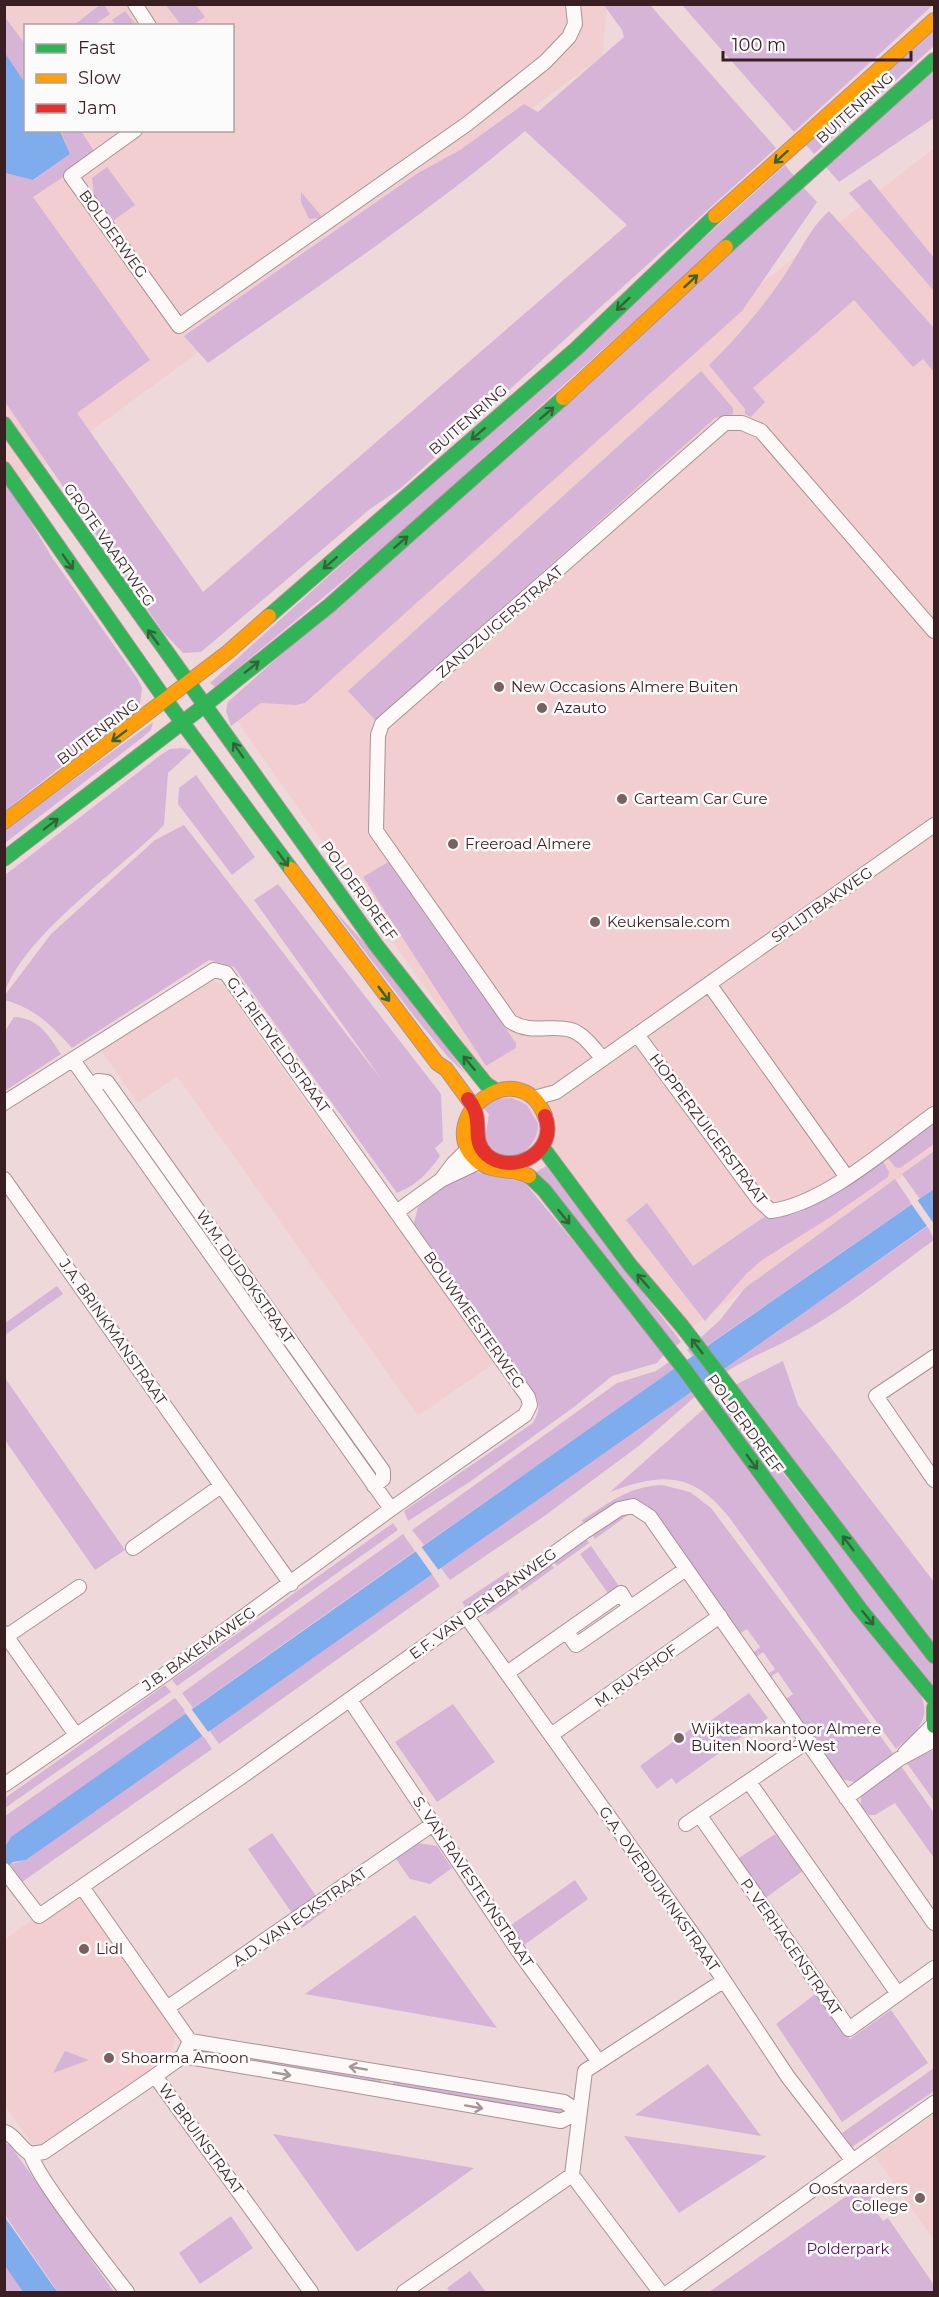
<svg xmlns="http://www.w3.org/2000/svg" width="939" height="2297" font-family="Montserrat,sans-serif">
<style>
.built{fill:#f2ced0;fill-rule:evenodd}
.green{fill:#d6b4d7}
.water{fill:#7eaced}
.pier{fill:#efd8d9}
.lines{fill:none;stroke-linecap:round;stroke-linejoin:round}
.street-casing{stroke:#a89294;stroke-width:16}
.fast-casing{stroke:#a89294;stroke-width:16}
.slow-casing{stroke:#a89294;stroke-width:16}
.jam-casing{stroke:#a89294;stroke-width:16}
.street{stroke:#fdf9f9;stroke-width:14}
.fast{stroke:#30b455;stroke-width:14}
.slow{stroke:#ff9f0a;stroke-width:14}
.jam{stroke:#e5322d;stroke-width:14}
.oneway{stroke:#356238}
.oneway2{stroke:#a59798}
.poi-dot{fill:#796061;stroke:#fbfbfb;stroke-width:2}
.labels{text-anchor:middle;stroke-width:5;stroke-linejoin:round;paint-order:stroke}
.street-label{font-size:15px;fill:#391f21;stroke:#fbfbfb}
.poi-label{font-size:15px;fill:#391f21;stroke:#fbfbfb;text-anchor:start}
.park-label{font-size:15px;fill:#54106b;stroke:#fbfbfb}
</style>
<rect width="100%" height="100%" fill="#efd8d9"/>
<path class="built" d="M5,5H607L602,57L35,472L5,503ZM26,26H232V130H26Z
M934,148V1154L674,1340L225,704Z
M196,974L224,985L284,1072L496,1362L418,1416L177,1076L138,1103L93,1039Z
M75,1889L177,2029L171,2056L37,2150L5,2106L4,1940Z
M934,2114V2240L875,2156Z"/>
<path class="green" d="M101,4L104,5L110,14L94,25H74Z
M934,4L794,132L682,5Z
M166,5H196L205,17L192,25H181Z
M604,5H650L776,148L401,488L370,509L201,652L183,653L163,632L5,402L4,173L34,180L70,154L62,134L66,131H81L94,151L72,171L33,197L150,360L77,413L203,592L627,225L525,131C425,216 315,288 208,363L184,336L418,173L460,150L524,104L538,112L624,37L622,30Z
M125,11L136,25H116L112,20Z
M4,16L25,44V83L5,53Z
M934,26V46L814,154L804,143Z
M934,66V118L839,182L824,165Z
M785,165L794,176L395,538L215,687L210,683Z
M107,167L135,205L110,223L95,202L92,178Z
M870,179L934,258V291L849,193Z
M803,187L817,202L742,311L305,703L296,705L261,703L231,726L226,711L228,702Z
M301,192L323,218L309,219L301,202Z
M829,211L934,328V372L923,359L913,367L854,300L753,388L765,402L751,417L745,414V409L709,365C737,338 762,308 784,276C799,254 809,229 829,211Z
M701,371L733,408V414L715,418L376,721L348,691Z
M5,479L53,559L137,678L142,688L140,704L5,811Z
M153,722L151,730L143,737L5,843V830Z
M182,748L191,750V752L168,773L164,825C120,870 25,934 5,992V875L162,754L170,749Z
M196,775L255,857L232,875L178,804L179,788Z
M184,825L382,1080L254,900L278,884L441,1094L443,1141L435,1148L440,1156C428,1173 417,1185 397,1193L234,967L209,960L72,1048C50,1024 37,1010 5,1000V995L51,934L155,840Z
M388,862L516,1043V1048L486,1066L363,877Z
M331,907L384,964L466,1074L448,1057L414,1016Z
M14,1017C39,1018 48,1035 61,1054L5,1091V1031Z
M512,1098L527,1105L538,1124C538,1146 515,1167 494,1150C490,1147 487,1142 485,1138L489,1114L482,1107L494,1099Z
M934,1119V1144L900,1168L895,1167L887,1157Z
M934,1151V1189L920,1199L902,1174Z
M883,1161L889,1172L888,1177L829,1218L762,1260L747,1273L705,1321L626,1220L647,1203L693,1266L767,1215H790L801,1212Z
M546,1166L681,1342L674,1347L535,1173Z
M475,1172L524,1182L666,1352L657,1363L612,1376L574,1407L471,1481L408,1521L404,1511L533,1423C541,1409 540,1402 532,1389L414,1223L418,1207L446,1185Z
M895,1179L912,1204L692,1356L687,1350L720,1320L745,1288Z
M928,1226L934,1240C891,1271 848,1307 801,1333C772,1350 739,1360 712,1382L709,1378Z
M57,1286L63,1294L5,1335V1323Z
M672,1360L677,1367L424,1545L412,1530L617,1383L656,1371Z
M783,1361L798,1405L934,1582V1645L735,1385Z
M5,1378L125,1550L95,1570L5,1440Z
M693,1389L697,1395L640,1445L543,1517L450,1580L441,1568Z
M722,1395L934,1666V1687L858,1598L715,1400Z
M706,1407L921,1695C932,1722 914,1733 896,1749L729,1517C693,1472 662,1472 610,1492Z
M662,1485L690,1492L711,1508L820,1653L894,1755L855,1782L841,1779L786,1699L793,1694L778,1672L770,1677L768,1674L775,1669L763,1652L756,1657L753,1653L760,1647L747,1629L739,1634L648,1506C626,1490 605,1510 586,1523L581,1521C607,1504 629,1486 662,1485Z
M632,1512L595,1539L591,1533L619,1514Z
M393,1523L398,1530L177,1686L172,1680Z
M403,1534L415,1551L193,1708L182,1693Z
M585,1538L589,1543L557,1566L553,1561Z
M591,1546L621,1589L610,1596L580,1554Z
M550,1563L554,1568L522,1591L518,1585Z
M509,1571L508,1579L466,1608L462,1602Z
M432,1574L440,1586L219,1744L209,1730Z
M515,1587L519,1593L487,1615L483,1610Z
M165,1685L171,1692L5,1808V1798Z
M749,1693L768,1718L676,1784L672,1778L657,1789L640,1766L692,1728L695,1732Z
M175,1698L187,1713L12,1837L5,1847V1816Z
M453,1704L495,1762L437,1802L395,1742Z
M202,1734L212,1749L22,1882L10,1864L26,1860Z
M934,1750V1801L906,1762Z
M901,1766L934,1813V1858L895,1803L875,1815H869L861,1807V1794Z
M272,1833L326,1910L302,1928L248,1849Z
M775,1834L803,1871L764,1899L736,1860Z
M417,1843L437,1846L452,1868L430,1884L410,1879L396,1859Z
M575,1880L588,1899L513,1953L500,1933Z
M415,1915L497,2028L305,1994Z
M818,1992L850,2039L891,2010L928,2063L842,2122L776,2024Z
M204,2049L380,2076L381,2081L379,2086L204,2054Z
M65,2051L89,2060L53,2073Z
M708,2064L761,2136L635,2115Z
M934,2068V2091L852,2147L842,2133Z
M394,2078L567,2109L565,2118L392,2088Z
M273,2134L474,2168L357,2252Z
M624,2136L767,2156L679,2213Z
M5,2143L10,2145L114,2292H58L5,2215Z
M858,2188L862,2193L868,2191L882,2209L877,2213L883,2221L888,2218L934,2285V2292H709Z
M231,2216L253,2248L200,2284L179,2253Z
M5,2266L23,2292H5Z
M470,2271L486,2292H450L447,2288Z"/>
<path class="water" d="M5,53L25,83L26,130L60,131L70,154L33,180L5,173Z
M934,1189V1221L26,1860L13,1862L5,1868V1847L11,1837L671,1371Z
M4,2216L53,2286L58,2292H23L5,2266Z"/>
<path class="pier" d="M916,1198L934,1224L929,1229L910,1202Z
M420,1545L440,1572L434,1577L414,1549Z
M190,1707L209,1733L203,1737L184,1711Z"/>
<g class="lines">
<defs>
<path id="street" d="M135,4L149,26
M135,130L71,176L179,326L467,124L545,62L569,37L575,24L573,4
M709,984L846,1176
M638,1036L759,1200L771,1211C825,1204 889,1146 934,1114
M603,1059C594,1049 584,1034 571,1030C551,1024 530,1035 510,1021L376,831L378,735L382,724L725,423H742L761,431L934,631
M73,1060L391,1509
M91,1086L98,1081L107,1082L383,1471V1479L374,1486
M534,1098L556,1092L934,825
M4,1103L214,970L226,973L528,1397L530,1405L525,1415L391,1509L164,1675L4,1785
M4,1179L291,1584
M441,1180L479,1162
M398,1211L441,1180L453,1164L469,1148
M934,1357L876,1396L934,1480
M133,1548L221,1486
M466,1616L699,1943L788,2077L853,2161
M567,1632L576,1645L686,1569
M4,1633L76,1735
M7,1636L79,1587
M507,1673L621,1593L630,1608
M350,1700L519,1952L599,2062
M551,1735L720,1616
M905,1753L934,1724
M749,1782L898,1994
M846,1798L899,1759L934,1740
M700,1816L849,2029L934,1968
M686,1824L808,1741
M4,1870L39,1916L237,1780L584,1532L619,1509L633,1506L650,1517L934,1923
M82,1887L190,2041L183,2056L155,2076
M167,2008L433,1824
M190,2041L564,2102L579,2112
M183,2056L561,2121L579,2112
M5,2132C16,2136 20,2149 31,2154C34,2174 110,2270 127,2292
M31,2154L44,2152L155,2076L311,2292
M572,2175L660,2292
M404,2292L572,2175L585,2071L723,1981
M669,2292L934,2103"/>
<path id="fast" d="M726,247L934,60
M4,424L376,945L449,1038L486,1084L495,1090
M4,469L162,695L291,869
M269,616L576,349L715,216
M4,859L209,702L330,605L563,398
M543,1148L630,1265L682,1326L934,1656
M529,1176L544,1190L685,1370L860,1609L934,1699
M934,1708V1726"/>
<path id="slow" d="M715,216L934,20
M563,398L726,247
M4,822L228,652L269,616
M291,869L437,1063L446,1069L468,1099
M529,1176C514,1168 495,1173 480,1163C427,1122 519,1049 545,1116"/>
<path id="jam" d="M468,1099C486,1120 469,1139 487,1155C513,1177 559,1151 545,1116"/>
</defs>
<use href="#street" class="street-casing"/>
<use href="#fast" class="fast-casing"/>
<use href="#slow" class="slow-casing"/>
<use href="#jam" class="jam-casing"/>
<use href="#street" class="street"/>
<use href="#fast" class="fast"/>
<use href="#slow" class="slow"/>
<use href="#jam" class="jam"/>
</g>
<defs><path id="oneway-shaft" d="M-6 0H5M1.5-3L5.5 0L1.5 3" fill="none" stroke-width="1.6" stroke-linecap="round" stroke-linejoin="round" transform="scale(1.5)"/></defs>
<g class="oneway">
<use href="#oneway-shaft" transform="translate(781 157) rotate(138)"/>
<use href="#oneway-shaft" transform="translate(691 281) rotate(-43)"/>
<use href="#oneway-shaft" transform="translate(623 304) rotate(136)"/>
<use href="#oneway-shaft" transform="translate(547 413) rotate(-41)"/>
<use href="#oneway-shaft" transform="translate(478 434) rotate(139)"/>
<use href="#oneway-shaft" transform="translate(401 542) rotate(-41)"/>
<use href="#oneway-shaft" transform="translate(68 562) rotate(55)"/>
<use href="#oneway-shaft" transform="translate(330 563) rotate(139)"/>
<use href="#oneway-shaft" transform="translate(153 637) rotate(-126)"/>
<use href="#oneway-shaft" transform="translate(252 667) rotate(-39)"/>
<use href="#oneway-shaft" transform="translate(119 736) rotate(143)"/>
<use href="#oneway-shaft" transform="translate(238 750) rotate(-125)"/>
<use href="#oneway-shaft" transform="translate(51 824) rotate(-37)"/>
<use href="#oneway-shaft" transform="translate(283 859) rotate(54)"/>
<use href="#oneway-shaft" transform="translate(384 994) rotate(53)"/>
<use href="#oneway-shaft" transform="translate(469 1063) rotate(-130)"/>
<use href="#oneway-shaft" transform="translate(564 1217) rotate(51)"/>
<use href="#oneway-shaft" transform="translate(643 1281) rotate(-131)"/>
<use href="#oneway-shaft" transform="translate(697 1346) rotate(-127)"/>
<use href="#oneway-shaft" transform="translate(752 1462) rotate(54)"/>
<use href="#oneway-shaft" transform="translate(848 1543) rotate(-127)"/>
<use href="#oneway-shaft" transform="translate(868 1618) rotate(51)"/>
</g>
<g class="oneway2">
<use href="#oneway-shaft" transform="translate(358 2068) rotate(-170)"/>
<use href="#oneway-shaft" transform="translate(282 2074) rotate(10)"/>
<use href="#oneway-shaft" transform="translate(474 2107) rotate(10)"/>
</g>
<g class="poi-dot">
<circle cx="499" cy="687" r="6"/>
<circle cx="542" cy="708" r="6"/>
<circle cx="622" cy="799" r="6"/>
<circle cx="453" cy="844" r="6"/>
<circle cx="595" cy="922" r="6"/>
<circle cx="679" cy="1738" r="6"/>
<circle cx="84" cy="1949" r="6"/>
<circle cx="109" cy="2058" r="6"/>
<circle cx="920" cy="2198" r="6"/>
</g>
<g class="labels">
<g class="street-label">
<text transform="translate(855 108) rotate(-42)" y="5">BUITENRING</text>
<text transform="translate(113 234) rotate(54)" y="5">BOLDERWEG</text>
<text transform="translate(468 420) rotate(-41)" y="5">BUITENRING</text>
<text transform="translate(109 545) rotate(55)" y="5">GROTE VAARTWEG</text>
<text transform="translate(500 622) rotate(-41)" y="5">ZANDZUIGERSTRAAT</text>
<text transform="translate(98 732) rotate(-37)" y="5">BUITENRING</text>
<text transform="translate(359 891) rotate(54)" y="5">POLDERDREEF</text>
<text transform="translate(822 905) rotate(-35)" y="5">SPLIJTBAKWEG</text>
<text transform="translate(278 1045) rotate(54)" y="5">G.T. RIETVELDSTRAAT</text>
<text transform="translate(708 1129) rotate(53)" y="5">HOPPERZUIGERSTRAAT</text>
<text transform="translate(245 1277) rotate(55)" y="5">W.M. DUDOKSTRAAT</text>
<text transform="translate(474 1320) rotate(55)" y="5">BOUWMEESTERWEG</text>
<text transform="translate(113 1332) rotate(55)" y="5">J.A. BRINKMANSTRAAT</text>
<text transform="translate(745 1424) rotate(54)" y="5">POLDERDREEF</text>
<text transform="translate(483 1604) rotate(-36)" y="5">E.F. VAN DEN BANWEG</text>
<text transform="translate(199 1649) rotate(-35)" y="5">J.B. BAKEMAWEG</text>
<text transform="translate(636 1676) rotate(-35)" y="5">M. RUYSHOF</text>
<text transform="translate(473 1882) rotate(56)" y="5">S. VAN RAVESTEYNSTRAAT</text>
<text transform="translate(659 1889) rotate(55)" y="5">G.A. OVERDIJKINKSTRAAT</text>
<text transform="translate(300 1917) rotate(-35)" y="5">A.D. VAN ECKSTRAAT</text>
<text transform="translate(791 1947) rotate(55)" y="5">P. VERHAGENSTRAAT</text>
<text transform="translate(201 2139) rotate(54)" y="5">W. BRUINSTRAAT</text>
</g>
<g class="poi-label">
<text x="511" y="692">New Occasions Almere Buiten</text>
<text x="554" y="713">Azauto</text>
<text x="634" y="804">Carteam Car Cure</text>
<text x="465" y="849">Freeroad Almere</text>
<text x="607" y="927">Keukensale.com</text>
<text x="691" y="1734">Wijkteamkantoor Almere<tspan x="691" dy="17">Buiten Noord-West</tspan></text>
<text x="96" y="1954">Lidl</text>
<text x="121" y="2063">Shoarma Amoon</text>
<text x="908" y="2194" text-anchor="end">Oostvaarders<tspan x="908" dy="17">College</tspan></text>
</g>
<g class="park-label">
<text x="848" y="2254">Polderpark</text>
</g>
</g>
<rect width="939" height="2297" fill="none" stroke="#391f21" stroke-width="12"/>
<rect x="24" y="24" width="210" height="108" fill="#fbfbfb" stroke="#ada3a4" stroke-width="1.5"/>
<rect x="36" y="44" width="30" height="9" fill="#30b455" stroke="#ada3a4" stroke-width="1.5"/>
<text x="78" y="54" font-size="18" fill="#391f21">Fast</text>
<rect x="36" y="74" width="30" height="9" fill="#ff9f0a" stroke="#ada3a4" stroke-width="1.5"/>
<text x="78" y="84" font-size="18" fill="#391f21">Slow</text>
<rect x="36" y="104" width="30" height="9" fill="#e5322d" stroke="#ada3a4" stroke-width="1.5"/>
<text x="78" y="114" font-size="18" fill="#391f21">Jam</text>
<path d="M723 51v9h188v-9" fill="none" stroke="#391f21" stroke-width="3"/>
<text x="732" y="51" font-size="18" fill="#391f21" stroke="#fbfbfb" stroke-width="4.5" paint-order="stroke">100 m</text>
</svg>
